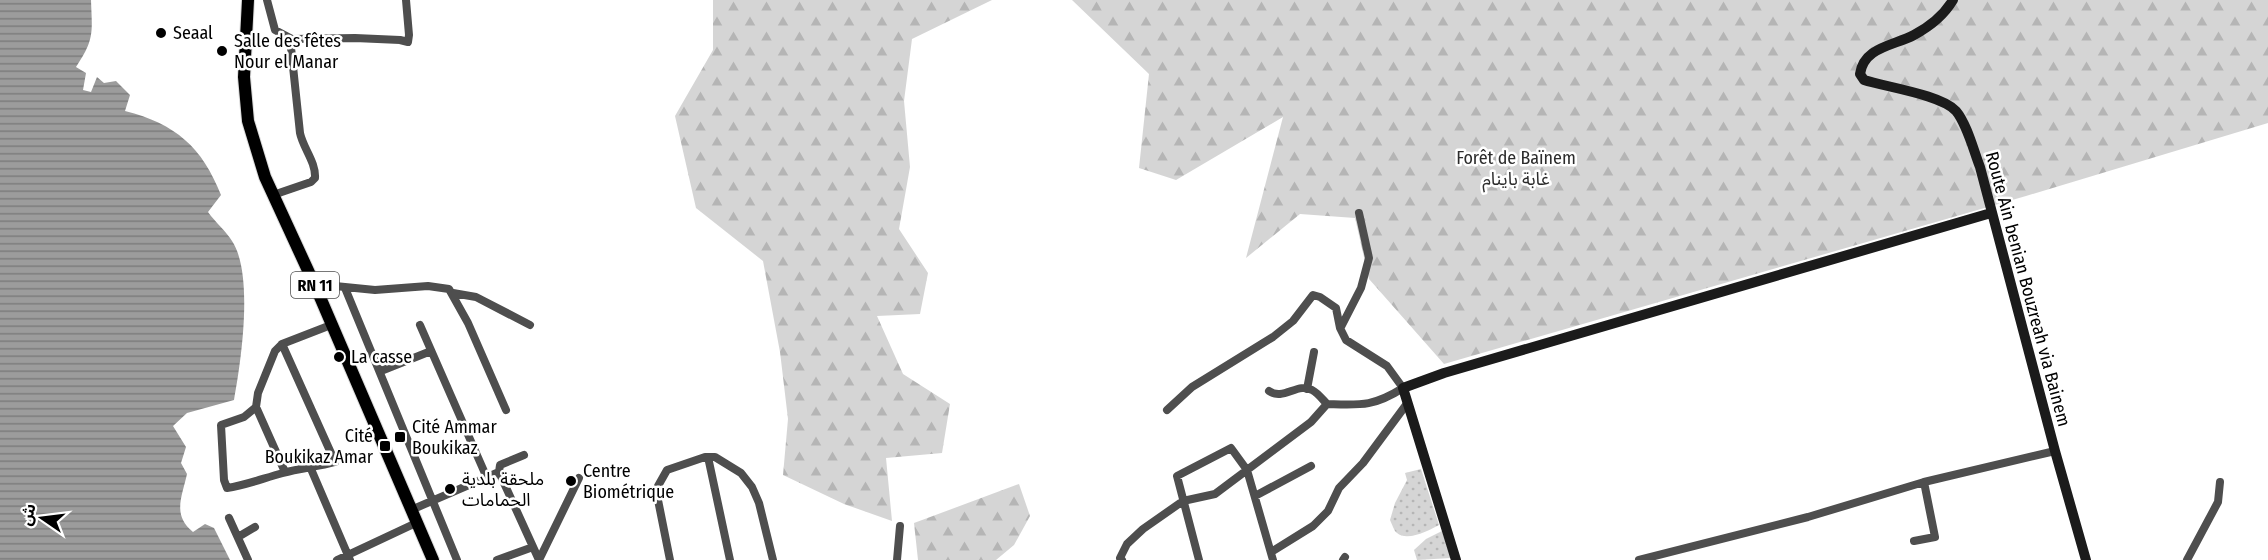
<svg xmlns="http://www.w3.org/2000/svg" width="2268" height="560" font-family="'Fira Sans Condensed','Noto Sans Arabic',sans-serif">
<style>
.grass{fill:url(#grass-dots)}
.forest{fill:url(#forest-firs)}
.water{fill:url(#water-rules)}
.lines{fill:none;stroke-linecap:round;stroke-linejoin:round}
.primary-casing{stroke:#dbdbdb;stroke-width:14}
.street{stroke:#4e4e4e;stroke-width:8}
.secondary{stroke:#1b1b1b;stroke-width:10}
.primary{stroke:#000;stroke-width:12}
.poi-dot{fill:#000;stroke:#fff;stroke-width:2}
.labels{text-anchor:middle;stroke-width:5;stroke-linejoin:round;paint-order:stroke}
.shield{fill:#fff;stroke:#4c4c4c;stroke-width:1.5}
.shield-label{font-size:16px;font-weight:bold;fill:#000}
.poi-label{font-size:18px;fill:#000;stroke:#fff;text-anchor:start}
.park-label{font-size:18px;fill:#2c2c2c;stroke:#fff}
.street-label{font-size:18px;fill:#000;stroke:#fff}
</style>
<defs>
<pattern id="grass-dots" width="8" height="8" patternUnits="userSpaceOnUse" patternTransform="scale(1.5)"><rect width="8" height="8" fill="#d5d5d5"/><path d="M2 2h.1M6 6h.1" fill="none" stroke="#b5b5b5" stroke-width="1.8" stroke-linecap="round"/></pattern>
<pattern id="forest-firs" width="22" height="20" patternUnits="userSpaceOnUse" patternTransform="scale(1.5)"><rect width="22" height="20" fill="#d5d5d5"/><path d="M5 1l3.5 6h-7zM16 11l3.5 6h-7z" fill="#b5b5b5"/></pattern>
<pattern id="water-rules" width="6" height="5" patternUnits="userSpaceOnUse" patternTransform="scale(1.5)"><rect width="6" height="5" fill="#9c9c9c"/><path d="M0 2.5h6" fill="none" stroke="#7d7d7d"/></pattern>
</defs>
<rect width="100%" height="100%" fill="#fff"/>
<path class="grass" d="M1421,469L1439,525C1430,530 1407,542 1397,533C1394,531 1392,524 1390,520L1395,503L1407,480L1405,473Z
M1442,531L1451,558L1417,560L1414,550L1426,539Z"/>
<path class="forest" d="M713,0H992L912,39L904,101L910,167L899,229L928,273L920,314L877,316L903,374L950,404L942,453L886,458L892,521L844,504L783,475L788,419L780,352L763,261L696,208L675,116L713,50Z
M1072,0H2268V123L2026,196L1444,364L1369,279L1355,218L1300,214L1246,258L1283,117L1176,180L1139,168L1149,74Z
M1019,484L1030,516L1014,545L996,560H918L914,523Z"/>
<path class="water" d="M0,0H91C92,32 95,39 76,67L86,73L83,90L91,92L97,77L104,83L116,81L130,95L125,111C176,124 202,147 221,195L208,212C215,222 226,231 232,241C254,274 241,362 234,400L187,413L173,426L186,447L181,463L187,474C182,497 172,515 193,532L205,524L214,528L230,560H0Z"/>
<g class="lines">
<defs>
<path id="primary" d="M248,0L244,77L248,121L265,177L317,290L433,560"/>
</defs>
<use href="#primary" class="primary-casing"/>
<path class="street" d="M267,0L275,30L292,39L355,38L400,40L408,42L409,35L406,0
M273,195L311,182L315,178C316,162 303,148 300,133L290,38
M345,288L457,560
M317,290L335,286L375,290L428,286L449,289L468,323L506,410
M453,293L476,297L530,325
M420,325L487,478
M1341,327L1361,288L1369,258L1359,213
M381,371L431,351
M1307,389L1314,352
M1269,391C1283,401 1298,382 1312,390C1318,393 1323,400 1327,404
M256,407L244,417L221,425L224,480L227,488C247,485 264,478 283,473C300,468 318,467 335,462L282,344
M708,457L730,560
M311,469L350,560
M285,472L256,407L258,393L275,351L282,344L331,325
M499,472L500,465L524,455
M1255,496L1311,466
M411,510L499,472L539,560
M229,518L248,560
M238,537L255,527
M1914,541L1935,537L1924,482L2055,451
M1271,552L1313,526L1328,511L1339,488L1363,463L1406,405
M337,560L416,523
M497,560L533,547
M539,560L579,478
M670,560L658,500V486L667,470L705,457H715L741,473L752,487L759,503L773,560
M897,560L900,526
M1122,560L1120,558L1127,544L1143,529L1183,501L1215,494L1311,422L1327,404C1360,405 1373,407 1403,388L1387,366L1346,340L1340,328L1336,308L1320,297L1313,295L1293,321L1273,337L1192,387L1167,410
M1199,560L1177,476L1231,448L1247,470L1273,560
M1343,560L1345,557
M1639,560L1808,517L1924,482
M2187,560L2218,502L2220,482"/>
<path class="secondary" d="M1953,0C1944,15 1929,27 1914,35C1893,46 1864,47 1860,74L1864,80C1886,87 1942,95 1956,111C1967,124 1974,152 1980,167L2055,451L2086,560
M1456,560L1403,388L1444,373L1991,213"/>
<use href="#primary" class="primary"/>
</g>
<g class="poi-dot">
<circle cx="161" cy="33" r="6"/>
<circle cx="222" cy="51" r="6"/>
<circle cx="339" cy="357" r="6"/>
<rect x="394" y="431" width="12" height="12" rx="3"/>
<rect x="379" y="440" width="12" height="12" rx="3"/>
<circle cx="571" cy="481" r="6"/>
<circle cx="450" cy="489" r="6"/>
</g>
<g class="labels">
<rect class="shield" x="291" y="272" width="48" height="26" rx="4.5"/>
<g class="shield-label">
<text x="315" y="291">RN 11</text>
</g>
<g class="poi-label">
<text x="173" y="39">Seaal</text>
<text x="234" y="47">Salle des fêtes<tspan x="234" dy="21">Nour el Manar</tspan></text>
<text x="351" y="363">La casse</text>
<text x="412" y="433">Cité Ammar<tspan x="412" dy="21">Boukikaz</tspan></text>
<text x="373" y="442" text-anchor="end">Cité<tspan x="373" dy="21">Boukikaz Amar</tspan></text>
<text x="583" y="477">Centre<tspan x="583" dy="21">Biométrique</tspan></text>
<text x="462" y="485">ملحقة بلدية<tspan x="462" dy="21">الحمامات</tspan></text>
</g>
<g class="park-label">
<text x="1516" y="164">Forêt de Baïnem<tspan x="1516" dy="21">غابة باينام</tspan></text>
</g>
<g class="street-label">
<text transform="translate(2028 289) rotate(75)" y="6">Route Ain benian Bouzreah via Bainem</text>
</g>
</g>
<g transform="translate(42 518) rotate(284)" stroke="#ffffff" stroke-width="4.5" paint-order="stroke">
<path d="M0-4.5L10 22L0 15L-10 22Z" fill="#000000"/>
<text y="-9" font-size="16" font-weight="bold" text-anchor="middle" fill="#000000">ش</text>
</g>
</svg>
